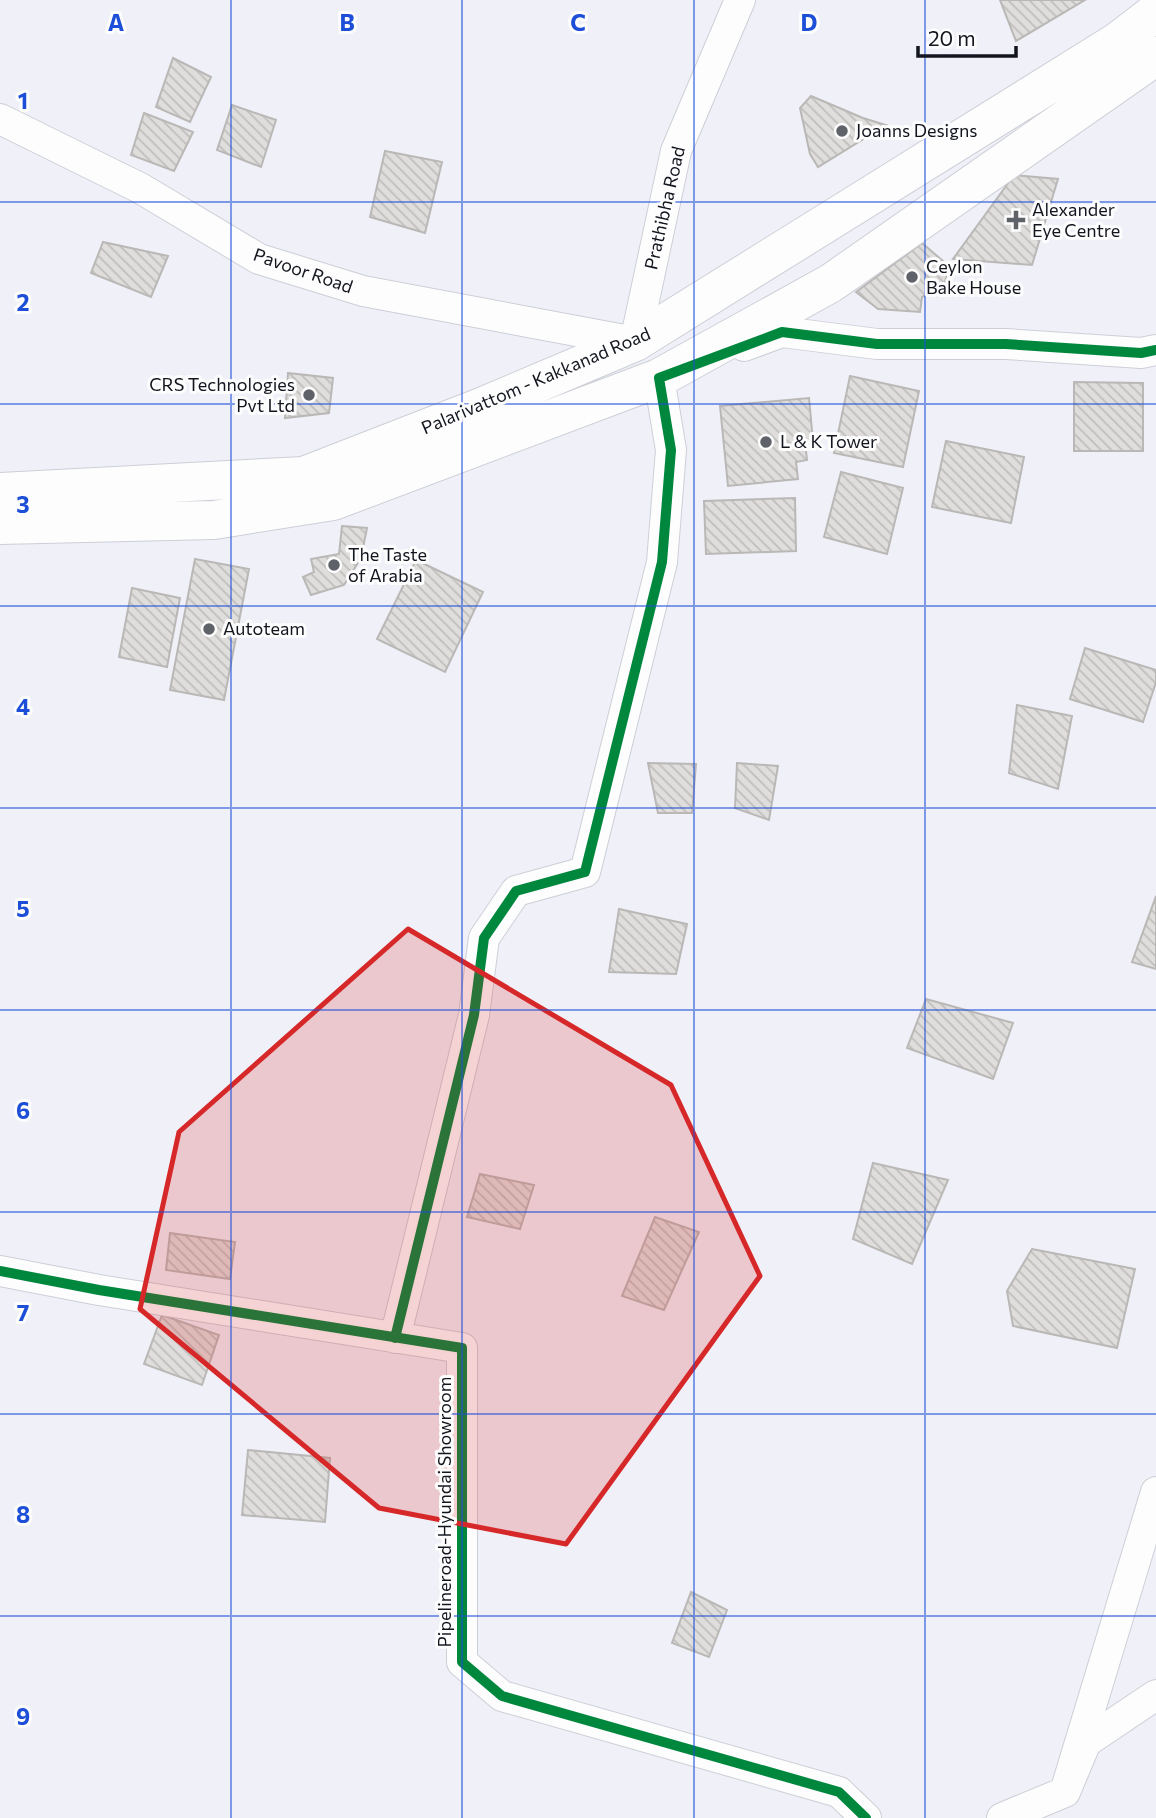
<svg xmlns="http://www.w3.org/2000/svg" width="1156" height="1818" font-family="Commissioner,sans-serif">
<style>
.building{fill:url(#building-back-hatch);stroke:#bab8b6;stroke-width:2}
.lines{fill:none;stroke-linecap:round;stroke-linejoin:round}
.street-casing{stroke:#cdcfd7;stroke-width:32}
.primary-casing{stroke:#cdcfd7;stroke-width:40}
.street{stroke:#fdfdfe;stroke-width:30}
.primary{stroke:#fdfdfe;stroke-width:38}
.cycleway-casing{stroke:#fdfdfd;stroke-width:15}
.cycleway{stroke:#00873e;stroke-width:10}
.marked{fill:#d62828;fill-opacity:0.2;stroke:#d62828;stroke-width:5;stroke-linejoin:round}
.grid{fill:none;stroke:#1d4ed8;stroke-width:2;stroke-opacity:0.55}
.poi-dot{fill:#60626a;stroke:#fdfdfd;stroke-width:2.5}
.labels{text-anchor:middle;stroke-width:6;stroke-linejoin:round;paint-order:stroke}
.poi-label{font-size:18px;fill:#12151e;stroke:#fdfdfd;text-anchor:start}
.street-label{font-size:18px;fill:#12151e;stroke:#fdfdfd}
.grid-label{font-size:23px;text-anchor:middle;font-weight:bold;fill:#1d4ed8;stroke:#fdfdfd;stroke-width:6;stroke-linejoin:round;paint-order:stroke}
</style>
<defs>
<pattern id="building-back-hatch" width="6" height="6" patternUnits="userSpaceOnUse" patternTransform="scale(1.75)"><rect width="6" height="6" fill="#e0dedc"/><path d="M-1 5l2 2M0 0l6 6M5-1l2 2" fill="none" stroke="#bfbebc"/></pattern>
</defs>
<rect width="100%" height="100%" fill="#f0f1f8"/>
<path class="building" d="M1000,0H1085L1016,41Z
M173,58L211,77L190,122L156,107Z
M811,96L863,118L886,125L818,167L810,154L800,108Z
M232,105L276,120L261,167L217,150Z
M144,113L193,132L174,171L131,155Z
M385,151L442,162L425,233L370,217Z
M1014,175L1058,179L1032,265L953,259Z
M103,242L168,256L151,297L91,273Z
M922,243L950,267L943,287L922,297L920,312L878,309L856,292Z
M288,373L333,378L329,413L285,418Z
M850,376L919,391L903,467L834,453Z
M1074,382L1143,383V451H1074Z
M809,398L813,441L805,442L807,460L796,462L798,479L728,486L720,406Z
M946,441L1024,457L1011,523L932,507Z
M841,472L903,488L887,554L824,537Z
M795,498L796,551L706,554L704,501Z
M342,526L367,528L361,558L344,585L311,595L303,577L314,572L311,559L339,554Z
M195,559L249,569L224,700L170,690Z
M416,560L483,592L445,672L377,639Z
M132,588L180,598L167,667L119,657Z
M1085,648L1156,670V682L1143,722L1070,699Z
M1017,705L1072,716L1058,789L1009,773Z
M648,763L696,764L692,813H658Z
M737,763L778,766L769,820L735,808Z
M1156,896V969L1132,962Z
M619,909L687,924L676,974L609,972Z
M926,999L1013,1023L993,1079L907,1048Z
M873,1163L948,1180L912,1264L853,1239Z
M480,1174L534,1185L520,1229L467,1217Z
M655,1217L699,1232L664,1310L622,1296Z
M170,1233L235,1242L230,1279L166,1270Z
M1032,1249L1135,1269L1117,1348L1013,1326L1007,1291Z
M162,1315L219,1335L202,1385L144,1364Z
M248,1450L330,1458L325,1522L242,1515Z
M691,1592L727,1610L709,1657L672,1643Z"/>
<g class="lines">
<defs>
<path id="street" d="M0,119L140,188L259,259L363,291L635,342L676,151L740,0
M744,346L782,332L877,344H1006L1141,353L1156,350
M0,1271L99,1290L462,1348V1662L502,1696L839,1792L866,1818
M395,1338L474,1015L484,938L516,891L585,872L662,562L671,450L659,378L678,371
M1065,1792L1156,1492
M1002,1818L1065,1792L1086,1742L1156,1695"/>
<path id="primary" d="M0,492L304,476L479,408L635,342L1117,42L1156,12
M0,525L214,520L333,501L659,378L831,283L1156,56"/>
</defs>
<use href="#street" class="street-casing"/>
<use href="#primary" class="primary-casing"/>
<use href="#street" class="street"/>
<use href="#primary" class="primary"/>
<defs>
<path id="cycleway" d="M0,1271L99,1290L462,1348V1662L502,1696L839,1792L866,1818
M395,1338L474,1015L484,938L516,891L585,872L662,562L671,450L659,378L782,332L877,344H1006L1141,353L1156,350"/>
</defs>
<use href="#cycleway" class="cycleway-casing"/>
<use href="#cycleway" class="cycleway"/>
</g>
<path class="marked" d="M408,929L671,1085L760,1276L566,1544L379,1508L140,1309L179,1132Z"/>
<path class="grid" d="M231,0V1818M462,0V1818M694,0V1818M925,0V1818M0,202H1156M0,404H1156M0,606H1156M0,808H1156M0,1010H1156M0,1212H1156M0,1414H1156M0,1616H1156"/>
<g class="poi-dot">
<circle cx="842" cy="131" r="7"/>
<path d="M1012.5 209.5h7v7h7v7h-7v7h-7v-7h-7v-7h7z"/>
<circle cx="912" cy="277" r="7"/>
<circle cx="309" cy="395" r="7"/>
<circle cx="766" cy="442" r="7"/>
<circle cx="334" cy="565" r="7"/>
<circle cx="209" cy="629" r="7"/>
</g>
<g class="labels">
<g class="poi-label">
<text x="856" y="137">Joanns Designs</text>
<text x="1032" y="216">Alexander<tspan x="1032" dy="21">Eye Centre</tspan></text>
<text x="926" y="273">Ceylon<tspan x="926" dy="21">Bake House</tspan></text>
<text x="295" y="391" text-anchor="end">CRS Technologies<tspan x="295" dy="21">Pvt Ltd</tspan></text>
<text x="780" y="448">L &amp; K Tower</text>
<text x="348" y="561">The Taste<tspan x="348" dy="21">of Arabia</tspan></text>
<text x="223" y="635">Autoteam</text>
</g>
<g class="street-label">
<text transform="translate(665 208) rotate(-77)" y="6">Prathibha Road</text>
<text transform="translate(303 271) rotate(19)" y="6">Pavoor Road</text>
<text transform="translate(536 381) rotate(-23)" y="6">Palarivattom - Kakkanad Road</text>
<text transform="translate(445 1512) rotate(-90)" y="6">Pipelineroad-Hyundai Showroom</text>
</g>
</g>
<g class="grid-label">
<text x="116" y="31">A</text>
<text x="347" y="31">B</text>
<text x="578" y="31">C</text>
<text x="809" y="31">D</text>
<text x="23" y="109">1</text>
<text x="23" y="311">2</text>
<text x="23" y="513">3</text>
<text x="23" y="715">4</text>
<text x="23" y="917">5</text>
<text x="23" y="1119">6</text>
<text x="23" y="1321">7</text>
<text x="23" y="1523">8</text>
<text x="23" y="1725">9</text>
</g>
<path d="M918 46v10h98v-10" fill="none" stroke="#12151e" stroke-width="3.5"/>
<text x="928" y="46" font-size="21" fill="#12151e" stroke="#fdfdfd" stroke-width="5" paint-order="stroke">20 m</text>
</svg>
